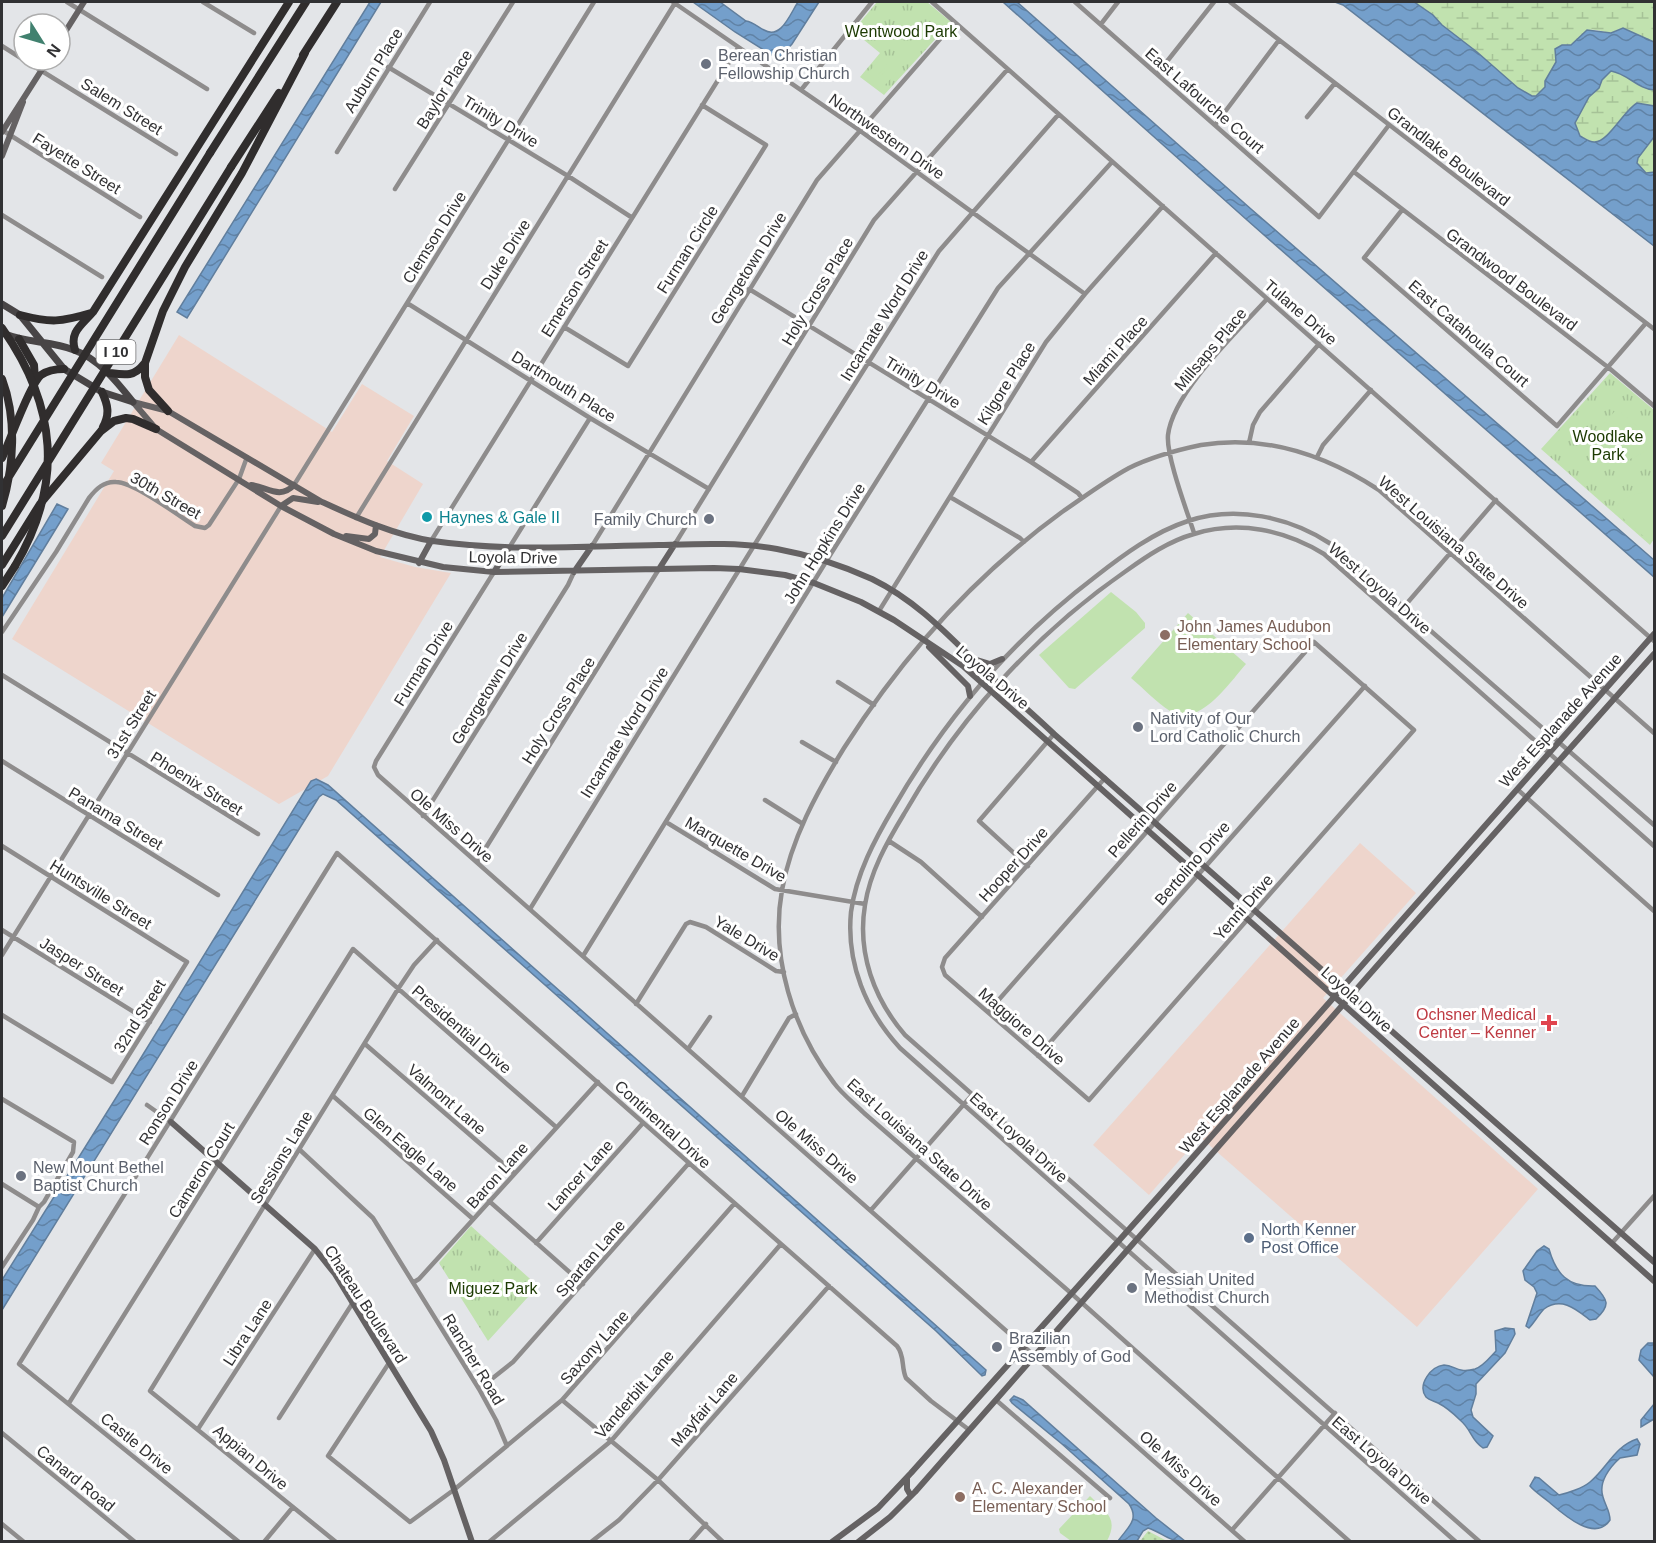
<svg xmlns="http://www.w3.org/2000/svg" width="1656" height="1543" font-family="Helvetica,sans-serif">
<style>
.commercial{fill:#eed5cc}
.grass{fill:url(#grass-dots)}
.wetland{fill:url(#wetland-marsh)}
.park{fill:url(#park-tufts)}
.pitch{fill:#c1e2af}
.water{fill:url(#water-waves);stroke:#607e9d;stroke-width:1.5}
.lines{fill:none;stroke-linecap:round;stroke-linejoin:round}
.street{stroke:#8e8c8c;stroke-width:4.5}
.secondary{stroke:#656263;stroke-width:6}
.primary{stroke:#484546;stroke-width:7}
.highway{stroke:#302d2d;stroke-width:8}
.highway-bridge{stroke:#302d2d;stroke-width:8}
.worship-dot{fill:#6b7280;stroke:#fff;stroke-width:2}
.culture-dot{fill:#0f9aa8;stroke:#fff;stroke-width:2}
.education-dot{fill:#8d6e63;stroke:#fff;stroke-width:2}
.health-dot{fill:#e0444e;stroke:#fff;stroke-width:2}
.service-dot{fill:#5c6f8a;stroke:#fff;stroke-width:2}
.labels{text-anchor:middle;stroke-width:6;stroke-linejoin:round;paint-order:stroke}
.shield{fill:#fff;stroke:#6f6f70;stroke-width:1.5}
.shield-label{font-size:15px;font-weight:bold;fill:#313133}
.park-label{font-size:16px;fill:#1c3a02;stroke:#fff}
.worship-label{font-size:16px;fill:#5b616d;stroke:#fff;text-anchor:start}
.street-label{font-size:16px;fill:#313133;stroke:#fff}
.culture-label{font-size:16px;fill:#0d838f;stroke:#fff;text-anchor:start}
.education-label{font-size:16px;fill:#785e54;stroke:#fff;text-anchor:start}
.health-label{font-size:16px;fill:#be3a42;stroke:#fff;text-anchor:end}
.service-label{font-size:16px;fill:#4e5e75;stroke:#fff;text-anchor:start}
</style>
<defs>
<pattern id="grass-dots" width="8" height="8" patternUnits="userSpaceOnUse" patternTransform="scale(1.5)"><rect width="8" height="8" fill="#c1e2af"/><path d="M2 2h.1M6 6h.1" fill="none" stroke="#a6c297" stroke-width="1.8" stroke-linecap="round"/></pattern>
<pattern id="wetland-marsh" width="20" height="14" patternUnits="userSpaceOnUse" patternTransform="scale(1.5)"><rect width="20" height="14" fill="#c1e2af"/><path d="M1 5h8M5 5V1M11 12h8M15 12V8" fill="none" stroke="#a6c297"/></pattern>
<pattern id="park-tufts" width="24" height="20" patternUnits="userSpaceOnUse" patternTransform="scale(1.5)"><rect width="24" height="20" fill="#c1e2af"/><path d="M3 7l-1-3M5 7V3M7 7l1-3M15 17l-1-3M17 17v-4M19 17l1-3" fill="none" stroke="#a6c297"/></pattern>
<pattern id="water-waves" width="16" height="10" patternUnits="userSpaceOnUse" patternTransform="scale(1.5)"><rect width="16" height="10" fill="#749fcb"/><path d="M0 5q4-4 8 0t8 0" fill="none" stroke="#6082a5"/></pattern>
</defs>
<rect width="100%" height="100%" fill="#e3e5e8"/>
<path class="commercial" d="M179,335L332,432L362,384L414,416L387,461L423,484L380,557L415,567L451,573L328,776L279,804L12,639L114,471L101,463Z
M1360,843L1416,893L1323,998L1538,1189L1417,1327L1200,1137L1149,1195L1093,1145Z"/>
<path class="grass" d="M1148,1531L1165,1540L1167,1541H1140Z"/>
<path class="wetland" d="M1414,2H1654V42L1619,29C1608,37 1601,28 1590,30C1582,31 1578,41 1571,46L1562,45L1555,49L1556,62L1545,81V87L1536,96C1518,95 1491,63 1476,52C1466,43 1453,35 1443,26C1433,17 1424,9 1414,2Z
M1611,71C1628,74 1638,89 1654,90V106L1637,103C1621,112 1613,141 1593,142L1580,136L1575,123L1589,97L1599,88L1602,80Z
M1654,137V172L1646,173L1637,163V158Z"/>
<path class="park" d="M877,2H927L951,22L884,95L860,77L880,53L853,31Z
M1610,373L1654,410V539L1650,545L1541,449Z
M471,1226L538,1286L488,1341L439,1263Z"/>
<path class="pitch" d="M880,59L887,65L874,79L868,73Z
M889,67L896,73L883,87L876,81Z
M1615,411H1619L1651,438L1652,445C1629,467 1608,464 1584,446Z
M1644,492H1654V537L1651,541H1649L1617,513L1616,507C1623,498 1633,495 1644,492Z
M1111,592L1136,612L1145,623V628L1075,689L1069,688L1039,655Z
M1188,613L1246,664C1230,682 1199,729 1170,711C1156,702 1143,688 1131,678Z
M1090,1496C1106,1512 1119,1518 1107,1541H1071L1060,1533L1059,1529Z"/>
<path class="water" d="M370,2H381L187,318L177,312Z
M693,2H720L746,21C753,22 758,27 764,30C781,40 790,14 798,2H819L792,44L778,59L735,32Z
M1003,2H1017L1251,209L1654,560V577L1247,220Z
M1335,2H1414L1433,15L1442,25L1477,52L1518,88L1532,96H1536L1545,87V81L1556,62L1555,49L1562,45H1571L1587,30L1611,33L1623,28L1654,42V90C1638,89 1628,74 1611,71L1602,80L1599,88L1589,97L1575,123L1580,136C1584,138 1589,142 1594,142C1608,143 1624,110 1637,103L1654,106V137L1638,158L1637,163L1646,173L1654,172V246L1343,5Z
M57,504L68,509L2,617V598Z
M316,779L328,785L986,1370L985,1375L982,1376L936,1331L336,800L323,794L319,797L2,1310V1280L139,1061L311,781Z
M1544,1246L1549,1249C1556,1274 1568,1287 1595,1286C1608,1300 1611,1305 1596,1319L1590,1320C1577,1310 1562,1296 1544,1309C1539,1314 1534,1323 1529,1328L1526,1326L1537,1293L1534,1287L1525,1280L1523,1271L1537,1251Z
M1505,1328L1514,1329L1515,1334L1505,1353L1476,1384V1394L1471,1410L1473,1417L1493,1436L1487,1447L1483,1448C1470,1439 1472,1430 1460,1420C1454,1414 1446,1407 1438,1403C1434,1401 1429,1400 1426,1397C1417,1385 1431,1366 1444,1365C1455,1365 1457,1374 1475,1369C1484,1366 1490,1357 1496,1351L1495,1331Z
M1648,1343H1654V1377L1639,1360L1641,1350Z
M1014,1396L1023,1400L1156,1518L1185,1541C1169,1542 1163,1533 1148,1528L1143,1531L1137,1541H1118C1127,1528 1140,1520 1129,1504L1062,1444L1012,1403L1010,1400Z
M1654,1404V1419L1641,1427V1420Z
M1637,1439L1640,1444L1637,1455L1620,1458C1610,1467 1598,1482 1603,1497C1605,1505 1610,1511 1610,1520C1595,1543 1563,1514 1549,1502C1542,1496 1535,1492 1530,1486L1535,1477L1539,1478L1559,1495C1568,1493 1583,1488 1590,1482C1607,1468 1615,1446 1637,1439Z"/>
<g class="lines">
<path class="street" d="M67,2L207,89
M203,2L254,33
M673,2L859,130L1085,294
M932,2L1654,641
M1075,2L1319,217L1389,125
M1230,2L1654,329
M1101,24L1118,2
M2,46L24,60
M24,60L176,154
M388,67L568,176L631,217
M1157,74L1214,2
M801,90L872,2
M1307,117L1335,83
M1215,125L1279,40
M2,130L140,217
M337,152L430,2
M1354,172L1609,368L1654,406
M395,189L513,2
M1402,210L1364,258L1557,426L1646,323
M2,215L102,277
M749,289L1031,462L1078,493L1082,498
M407,303L590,418L709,489
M564,327L628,366L766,145L702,105
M1249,443L1253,425L1260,412L1319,344
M1317,457L1323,445L1371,390
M1031,462L1216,253
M294,485L594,2
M950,497L1020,538L1024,542
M356,518L675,3
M1194,533C1187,511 1166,456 1168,435C1173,392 1238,331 1267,299
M431,541L738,48
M675,544L874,220L1007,70
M592,546L817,180L954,23
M509,548L590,418
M494,572L376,761L374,767L378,775L1245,1542
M879,611L1046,342L1085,294L1163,206
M1396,616L1496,500
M2,632L56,552L89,498C96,489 104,481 116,482C134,482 179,516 195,526L205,528L209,525L239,479L247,457
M2,675L258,834
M838,682L874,705
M802,742L836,762
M2,761L218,895
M1517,789L1654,911
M765,800L803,824
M423,816L568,585L574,572
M666,822L775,889L865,904
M889,841L921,862L982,917
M2,846L187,962L112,1082L2,1015
M477,862L659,569
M1028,866L979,821L1054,734
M530,909L808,458L939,251L1058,115
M2,930L150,1022
M2,955L281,506
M583,956L832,552L998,288L1112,162
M636,1004L686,924L690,922L706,927L776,971L784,972
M988,1012L1314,642L1414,730L1089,1100L945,975L942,967L945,958L1105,778
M365,1044L514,1173
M688,1049L710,1017
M1038,1056L1365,686
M333,1096L473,1219
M742,1096L789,1018L796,1014
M2,1099L74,1142L73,1152L44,1202L39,1207L33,1220L2,1267
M147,1105L171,1122
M300,1150L373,1218L479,1389L496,1420L507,1446
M2,1184L39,1207
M489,1201L583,1284
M871,1210L972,1095
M536,1243L643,1123
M1612,1243L1654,1196
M414,1282L419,1279L598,1082
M389,1363L328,1456L410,1522L455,1489L562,1400L734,1204
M479,1389L513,1362L689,1163
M562,1400L658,1480L723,1542
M996,1400L1110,1498
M69,1403L353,949L556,1127
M279,1418L352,1304
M198,1429L315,1249
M2,1433L135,1542
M2,1524L24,1542
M1232,1530L1335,1413
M239,1542L19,1364L337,853L897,1346C905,1356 901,1367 906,1378L931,1401L968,1429
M264,1542L293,1507
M336,1542L150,1391L398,989L414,965L437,940
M489,1542L611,1441L781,1244
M591,1542L619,1520L658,1480L829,1286
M690,1542L706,1524
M1350,1542L1072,1294L864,1113C854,1103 842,1094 834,1083C793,1030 770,957 782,890C791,839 817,792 844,748C902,657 974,576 1062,512C1084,497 1105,481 1129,468C1151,457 1177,450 1201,445C1266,434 1325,455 1379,490L1654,733
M1456,1542L900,1048C866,1011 846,963 851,912C856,874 875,839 894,807C946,717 1012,640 1095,577C1123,555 1154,532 1188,521C1236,505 1290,517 1331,544L1654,825
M1480,1542L905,1035C874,999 857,953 865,905C870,872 887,842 904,814C959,718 1035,634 1126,571C1147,556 1169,541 1194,534C1239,520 1285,530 1324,554L1654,846"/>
<path class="secondary" d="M60,40L84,2
M2,132L48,60
M2,156L23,102
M133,402L156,429L281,506L334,534L376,551L443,567L494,572L714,568L739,569L785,575L814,583L861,602L894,620L963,666L1654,1281
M133,402L168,411L322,502C357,518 394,535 433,541C508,552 584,546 659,545C698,544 738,542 777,549C810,555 841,565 872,579C917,601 948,635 984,670C1007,692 1031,712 1054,734L1654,1262
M251,485C267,487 280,500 294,485
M281,506L293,498L318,502
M346,536L369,539L375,534L376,525
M419,563L431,541
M659,569L675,544
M494,572L509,548
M574,572L592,546
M929,647L968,686L970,696
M977,660L990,664L1002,659
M171,1122L315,1249L335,1274L431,1431L444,1460L472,1542
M907,1478V1489L911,1496
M832,1542L878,1508L911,1473L1157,1198L1654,634
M858,1542L890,1517L915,1492L1405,934L1654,654"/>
<path class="primary" d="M2,304L20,315L64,369L102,392L133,402
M5,334C27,343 52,341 74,350C99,359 117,382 133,402"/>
<path class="highway" d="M303,55L337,2
M210,153L306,2
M231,167L279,93
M20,315C51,323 61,322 91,313
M19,339L34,365L35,381
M75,350C69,332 82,325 93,312L289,2
M109,373C125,375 134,377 144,364
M102,392C108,405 110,414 103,427
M168,411L149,390L145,377V363L163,311L185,267L242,173L305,53
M2,458C10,441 30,384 41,375C48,370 56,369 64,369
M2,565L40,504L101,431L114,421L126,418L133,419L156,429
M2,586L15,566"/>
<path class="highway-bridge" d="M2,328C57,406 64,483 15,566
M2,379C17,419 14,466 2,506
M2,488L210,153
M2,536L231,167"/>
</g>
<g class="worship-dot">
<circle cx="706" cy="64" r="6"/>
<circle cx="709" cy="519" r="6"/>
<circle cx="1138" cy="727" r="6"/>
<circle cx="21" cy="1176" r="6"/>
<circle cx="1132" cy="1288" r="6"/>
<circle cx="997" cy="1347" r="6"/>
</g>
<circle class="culture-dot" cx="427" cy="517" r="6"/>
<g class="education-dot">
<circle cx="1165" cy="635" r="6"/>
<circle cx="960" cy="1497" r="6"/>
</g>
<path class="health-dot" d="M1546 1014h6v6h6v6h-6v6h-6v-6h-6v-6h6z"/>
<circle class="service-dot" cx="1249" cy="1238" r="6"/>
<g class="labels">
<rect class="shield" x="96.5" y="340" width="39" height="24" rx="4.5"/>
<g class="shield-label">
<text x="116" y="357">I 10</text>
</g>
<g class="park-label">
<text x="901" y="37">Wentwood Park</text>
<text x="1608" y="442">Woodlake<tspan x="1608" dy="18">Park</tspan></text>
<text x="493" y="1294">Miguez Park</text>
</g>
<g class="worship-label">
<text x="718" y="61">Berean Christian<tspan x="718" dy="18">Fellowship Church</tspan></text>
<text x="697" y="525" text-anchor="end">Family Church</text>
<text x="1150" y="724">Nativity of Our<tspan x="1150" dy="18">Lord Catholic Church</tspan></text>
<text x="33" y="1173">New Mount Bethel<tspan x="33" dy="18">Baptist Church</tspan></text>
<text x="1144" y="1285">Messiah United<tspan x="1144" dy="18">Methodist Church</tspan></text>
<text x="1009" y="1344">Brazilian<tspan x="1009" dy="18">Assembly of God</tspan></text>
</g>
<g class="street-label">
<text transform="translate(373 70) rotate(-58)" y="6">Auburn Place</text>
<text transform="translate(444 89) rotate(-58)" y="6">Baylor Place</text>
<text transform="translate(1205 100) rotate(41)" y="6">East Lafourche Court</text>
<text transform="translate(122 106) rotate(32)" y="6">Salem Street</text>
<text transform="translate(501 121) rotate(31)" y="6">Trinity Drive</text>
<text transform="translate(887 136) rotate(35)" y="6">Northwestern Drive</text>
<text transform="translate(1449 156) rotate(38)" y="6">Grandlake Boulevard</text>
<text transform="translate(77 163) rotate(32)" y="6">Fayette Street</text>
<text transform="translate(434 237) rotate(-58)" y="6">Clemson Drive</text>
<text transform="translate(687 249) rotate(-58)" y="6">Furman Circle</text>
<text transform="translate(505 254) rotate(-58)" y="6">Duke Drive</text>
<text transform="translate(748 268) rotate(-58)" y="6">Georgetown Drive</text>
<text transform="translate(1512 279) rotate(37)" y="6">Grandwood Boulevard</text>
<text transform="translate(574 288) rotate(-58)" y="6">Emerson Street</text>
<text transform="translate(817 291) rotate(-59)" y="6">Holy Cross Place</text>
<text transform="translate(1301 312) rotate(41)" y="6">Tulane Drive</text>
<text transform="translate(884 315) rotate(-58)" y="6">Incarnate Word Drive</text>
<text transform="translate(1469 333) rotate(41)" y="6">East Catahoula Court</text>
<text transform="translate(1210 349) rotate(-50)" y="6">Millsaps Place</text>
<text transform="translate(1115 350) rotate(-48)" y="6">Miami Place</text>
<text transform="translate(923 382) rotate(31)" y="6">Trinity Drive</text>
<text transform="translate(1006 383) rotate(-58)" y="6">Kilgore Place</text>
<text transform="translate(564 386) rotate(32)" y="6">Dartmouth Place</text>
<text transform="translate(166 495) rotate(30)" y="6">30th Street</text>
<text transform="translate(1454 542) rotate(41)" y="6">West Louisiana State Drive</text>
<text transform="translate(824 543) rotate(-58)" y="6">John Hopkins Drive</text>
<text transform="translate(513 557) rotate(1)" y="6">Loyola Drive</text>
<text transform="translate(1380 588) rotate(41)" y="6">West Loyola Drive</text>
<text transform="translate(423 663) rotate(-58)" y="6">Furman Drive</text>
<text transform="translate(993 677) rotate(40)" y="6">Loyola Drive</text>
<text transform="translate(489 688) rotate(-58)" y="6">Georgetown Drive</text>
<text transform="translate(558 710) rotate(-58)" y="6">Holy Cross Place</text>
<text transform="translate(1560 720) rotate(-48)" y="6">West Esplanade Avenue</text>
<text transform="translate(131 724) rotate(-58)" y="6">31st Street</text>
<text transform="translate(624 732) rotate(-58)" y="6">Incarnate Word Drive</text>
<text transform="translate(197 783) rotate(32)" y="6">Phoenix Street</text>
<text transform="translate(116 818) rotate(31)" y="6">Panama Street</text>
<text transform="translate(1142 819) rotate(-49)" y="6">Pellerin Drive</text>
<text transform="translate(452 825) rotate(41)" y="6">Ole Miss Drive</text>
<text transform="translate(736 849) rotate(30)" y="6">Marquette Drive</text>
<text transform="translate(1192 863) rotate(-49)" y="6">Bertolino Drive</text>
<text transform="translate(1013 864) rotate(-48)" y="6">Hooper Drive</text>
<text transform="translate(101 894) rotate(32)" y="6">Huntsville Street</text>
<text transform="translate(1243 907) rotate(-49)" y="6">Yenni Drive</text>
<text transform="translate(747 938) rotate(31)" y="6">Yale Drive</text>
<text transform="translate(82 966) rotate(32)" y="6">Jasper Street</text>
<text transform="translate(1357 999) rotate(42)" y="6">Loyola Drive</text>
<text transform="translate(139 1016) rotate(-58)" y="6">32nd Street</text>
<text transform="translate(1022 1026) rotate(41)" y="6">Maggiore Drive</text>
<text transform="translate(462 1029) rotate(41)" y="6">Presidential Drive</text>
<text transform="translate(1239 1085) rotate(-49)" y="6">West Esplanade Avenue</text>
<text transform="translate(447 1099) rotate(41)" y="6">Valmont Lane</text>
<text transform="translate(168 1102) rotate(-58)" y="6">Ronson Drive</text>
<text transform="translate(663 1124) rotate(42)" y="6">Continental Drive</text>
<text transform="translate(1019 1137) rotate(42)" y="6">East Loyola Drive</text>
<text transform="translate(920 1144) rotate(42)" y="6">East Louisiana State Drive</text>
<text transform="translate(817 1146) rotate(41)" y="6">Ole Miss Drive</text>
<text transform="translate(411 1149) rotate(41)" y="6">Glen Eagle Lane</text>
<text transform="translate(281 1157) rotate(-59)" y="6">Sessions Lane</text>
<text transform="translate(201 1170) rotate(-58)" y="6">Cameron Court</text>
<text transform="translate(497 1175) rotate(-48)" y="6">Baron Lane</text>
<text transform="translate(580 1175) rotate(-48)" y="6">Lancer Lane</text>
<text transform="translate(590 1258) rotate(-49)" y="6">Spartan Lane</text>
<text transform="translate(366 1304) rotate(57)" y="6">Chateau Boulevard</text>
<text transform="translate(247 1332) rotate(-57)" y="6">Libra Lane</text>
<text transform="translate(594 1347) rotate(-48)" y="6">Saxony Lane</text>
<text transform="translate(474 1359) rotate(59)" y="6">Rancher Road</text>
<text transform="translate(634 1394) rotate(-49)" y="6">Vanderbilt Lane</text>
<text transform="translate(704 1409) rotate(-49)" y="6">Mayfair Lane</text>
<text transform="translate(137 1443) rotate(39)" y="6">Castle Drive</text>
<text transform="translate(251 1457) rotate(40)" y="6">Appian Drive</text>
<text transform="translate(1382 1460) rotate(41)" y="6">East Loyola Drive</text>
<text transform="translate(1181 1468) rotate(42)" y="6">Ole Miss Drive</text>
<text transform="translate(76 1478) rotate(39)" y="6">Canard Road</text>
</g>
<g class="culture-label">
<text x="439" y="523">Haynes &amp; Gale II</text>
</g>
<g class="education-label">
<text x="1177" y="632">John James Audubon<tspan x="1177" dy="18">Elementary School</tspan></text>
<text x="972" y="1494">A. C. Alexander<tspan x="972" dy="18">Elementary School</tspan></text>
</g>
<g class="health-label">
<text x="1536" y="1020">Ochsner Medical<tspan x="1536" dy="18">Center – Kenner</tspan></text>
</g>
<g class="service-label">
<text x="1261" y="1235">North Kenner<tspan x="1261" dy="18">Post Office</tspan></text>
</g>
</g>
<rect width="1656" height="1543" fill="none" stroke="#313133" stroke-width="6"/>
<g transform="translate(42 42) rotate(127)"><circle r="28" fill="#ffffff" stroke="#adadad" stroke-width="1.5"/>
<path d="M0-4.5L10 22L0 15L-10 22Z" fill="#41816f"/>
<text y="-9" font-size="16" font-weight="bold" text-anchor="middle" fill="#313133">N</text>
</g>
</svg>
